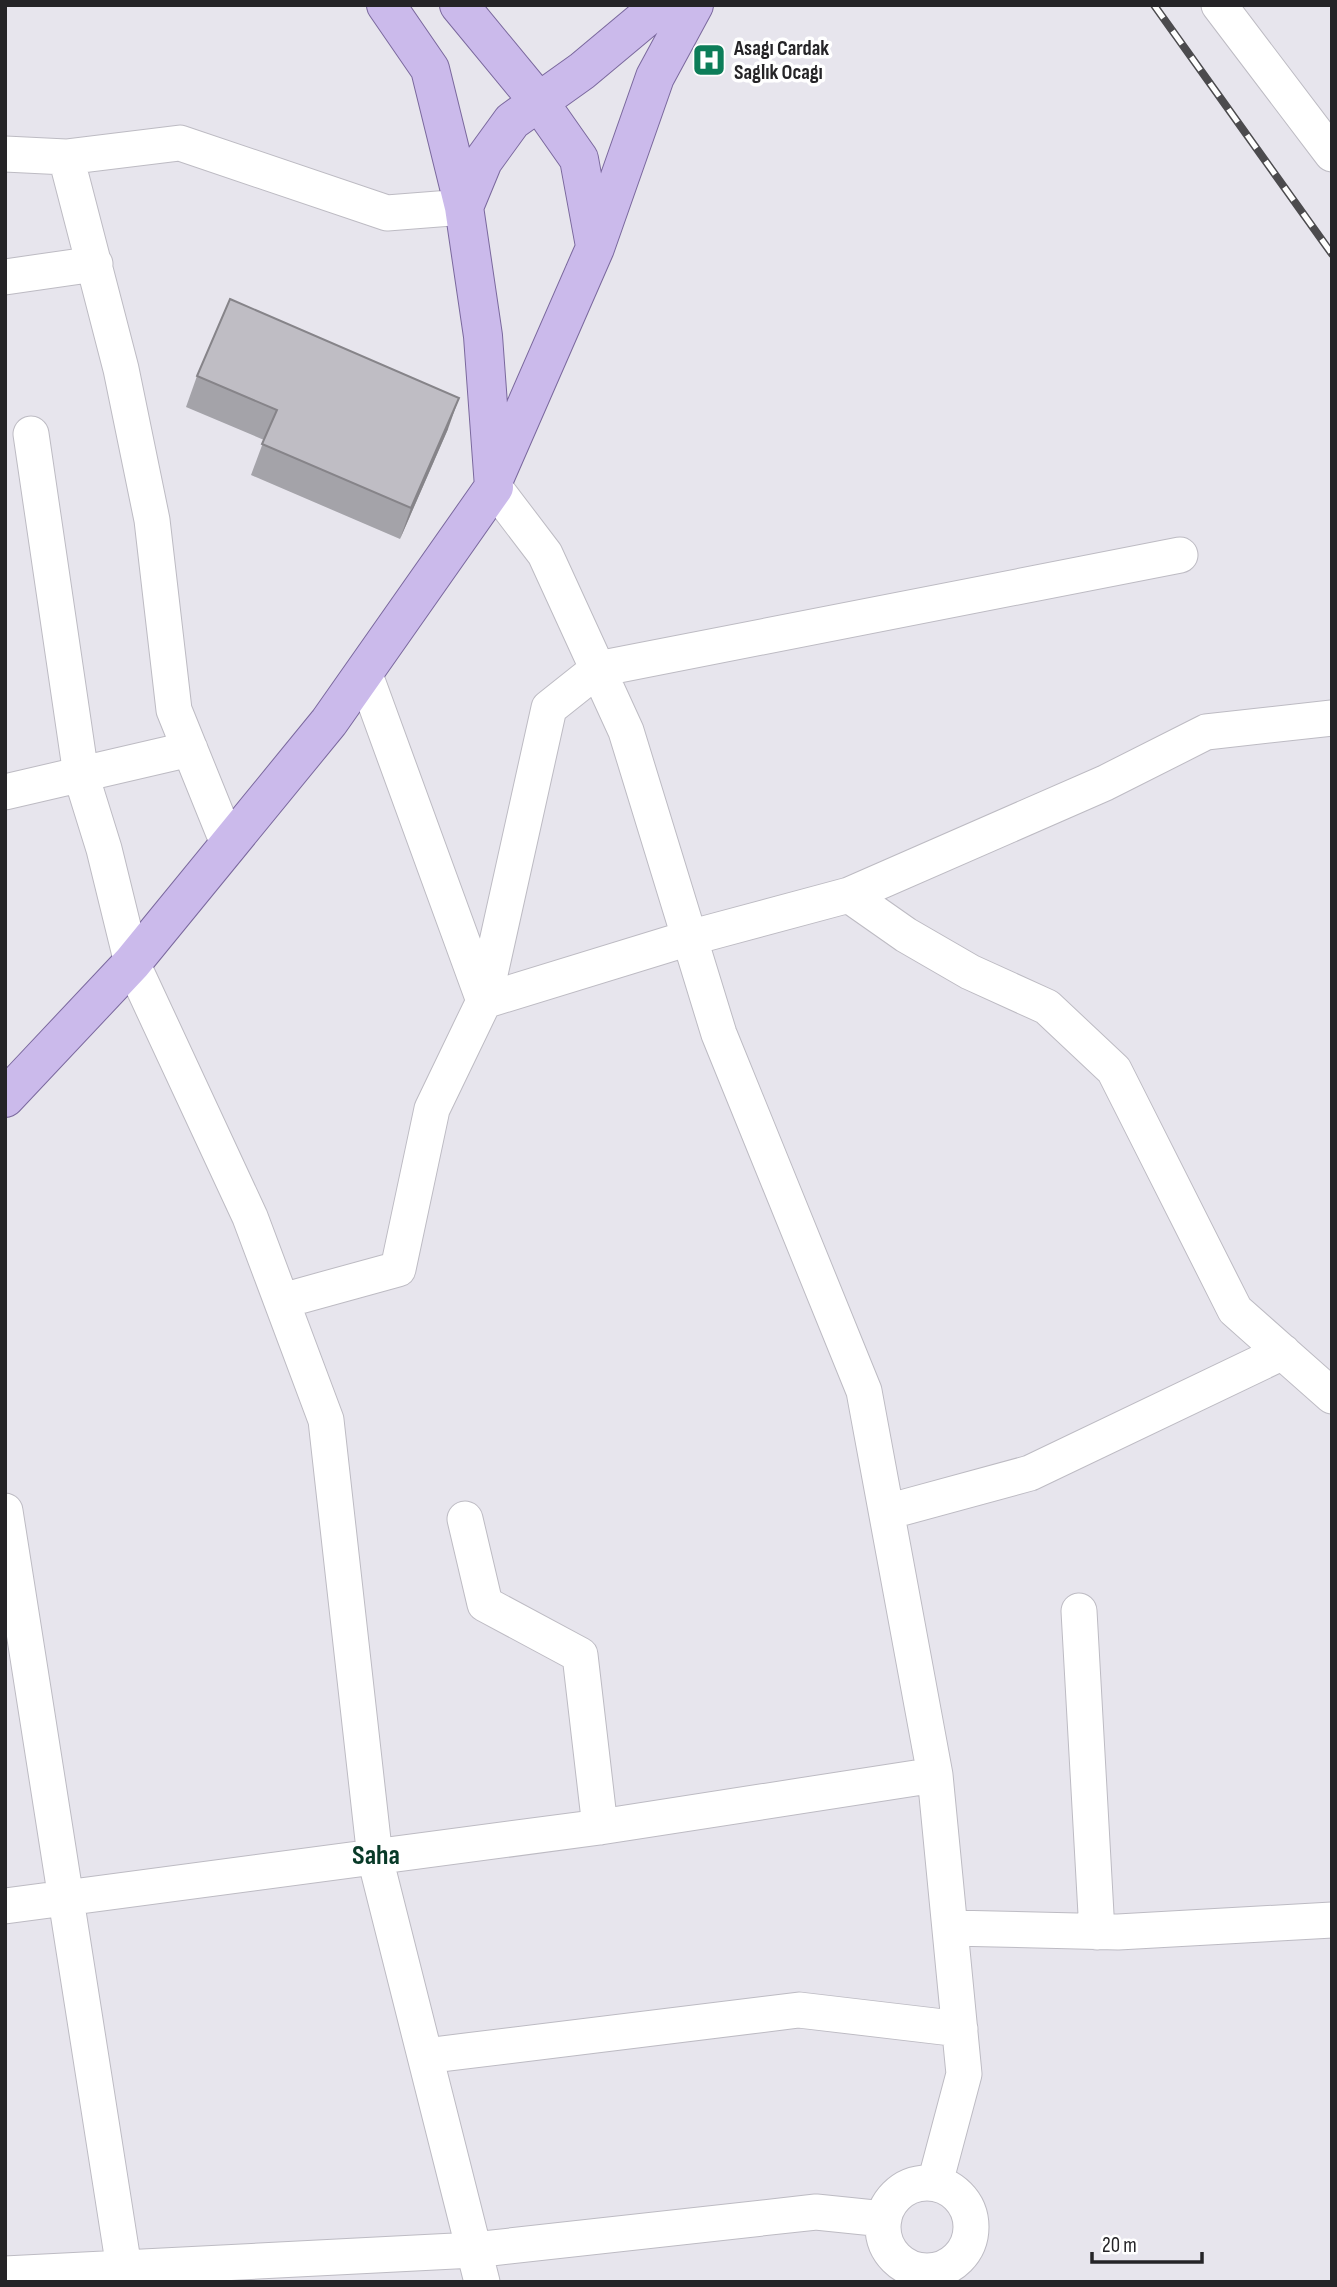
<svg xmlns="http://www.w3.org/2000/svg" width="1337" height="2287" font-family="'Sofia Sans Condensed',sans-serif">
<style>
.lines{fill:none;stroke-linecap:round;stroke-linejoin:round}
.minor-casing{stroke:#bdbbc3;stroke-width:37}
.major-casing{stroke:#7a689d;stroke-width:40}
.minor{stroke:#fff;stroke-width:35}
.major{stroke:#cbbaeb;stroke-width:38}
.rail-casing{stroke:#4c4b4e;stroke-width:8}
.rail{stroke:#fff;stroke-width:5;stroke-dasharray:16;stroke-linecap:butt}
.wall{fill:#a4a3a9}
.shaded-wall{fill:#868489}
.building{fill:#bfbdc4;stroke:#868489;stroke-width:2}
.labels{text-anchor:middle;stroke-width:7;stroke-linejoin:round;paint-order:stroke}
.poi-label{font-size:21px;font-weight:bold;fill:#252427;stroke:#fff;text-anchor:start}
.district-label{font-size:28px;font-weight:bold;fill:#083a28;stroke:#fff}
</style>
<rect width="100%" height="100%" fill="#e7e5ed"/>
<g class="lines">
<defs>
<path id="minor" d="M1219,5L1332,154
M5,154L66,157L180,143L387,213L464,207
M66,157L121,369L152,520L174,710L229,846
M5,277L95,264
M31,434L81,775L104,849L132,963L250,1217L326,1420L375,1858L482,2282
M494,487L545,554L626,731L719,1034L864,1391L935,1775L964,2074L935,2183
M364,672L484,1001L689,938L849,895L1105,783L1206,732L1332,718
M5,792L190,749
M849,895L906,935L970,972L1047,1007L1114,1070L1235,1310L1332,1396
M282,1301L398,1269L432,1109L484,1001L549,708L598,669L1180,555
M5,1511L124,2268
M887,1512L1030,1473L1283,1352
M465,1519L485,1604L580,1655L600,1827
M1079,1611L1097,1932
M5,1906L600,1827L935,1775
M950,1928L1118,1932L1332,1920
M425,2056L799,2010L960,2029
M883 2227a44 44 0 1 1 88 0a44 44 0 1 1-88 0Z
M5,2274L474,2250L816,2212L884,2219"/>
<path id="major" d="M459,5L539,102L579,159L595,246
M464,207L483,161L512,121L582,71L661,5
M495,477L595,248L655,77L694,5
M5,1098L132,963L329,722L494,487L483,336L464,207L430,69L386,5"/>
</defs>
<use href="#minor" class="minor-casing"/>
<use href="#major" class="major-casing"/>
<use href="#minor" class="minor"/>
<use href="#major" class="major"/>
<defs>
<path id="rail" d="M1154,5L1332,254"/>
</defs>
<use href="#rail" class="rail-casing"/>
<use href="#rail" class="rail"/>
</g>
<path class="wall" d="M197,376L448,429L400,539L251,475L264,440L186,407Z"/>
<path class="shaded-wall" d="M459,398L448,429L400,539L411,508Z"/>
<path class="building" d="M230,299L459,398L411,508L262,444L277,410L197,376Z"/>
<defs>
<symbol id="hospital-square" viewBox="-11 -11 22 22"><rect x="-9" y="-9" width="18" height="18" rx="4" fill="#0d7d59" stroke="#fff"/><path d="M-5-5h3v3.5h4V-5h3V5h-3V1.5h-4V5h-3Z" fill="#fff"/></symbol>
</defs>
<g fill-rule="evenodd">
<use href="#hospital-square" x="690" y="41" width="38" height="38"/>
</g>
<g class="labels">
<g class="poi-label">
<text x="734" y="55">Asagı Cardak<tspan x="734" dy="24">Saglık Ocagı</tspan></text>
</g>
<g class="district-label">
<text x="376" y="1864">Saha</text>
</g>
</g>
<rect width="1337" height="2287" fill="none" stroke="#252427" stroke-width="14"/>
<path d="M1092 2252v10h110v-10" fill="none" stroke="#252427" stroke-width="3.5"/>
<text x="1102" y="2252" font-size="21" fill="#252427" stroke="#ffffff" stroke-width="5" paint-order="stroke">20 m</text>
</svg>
